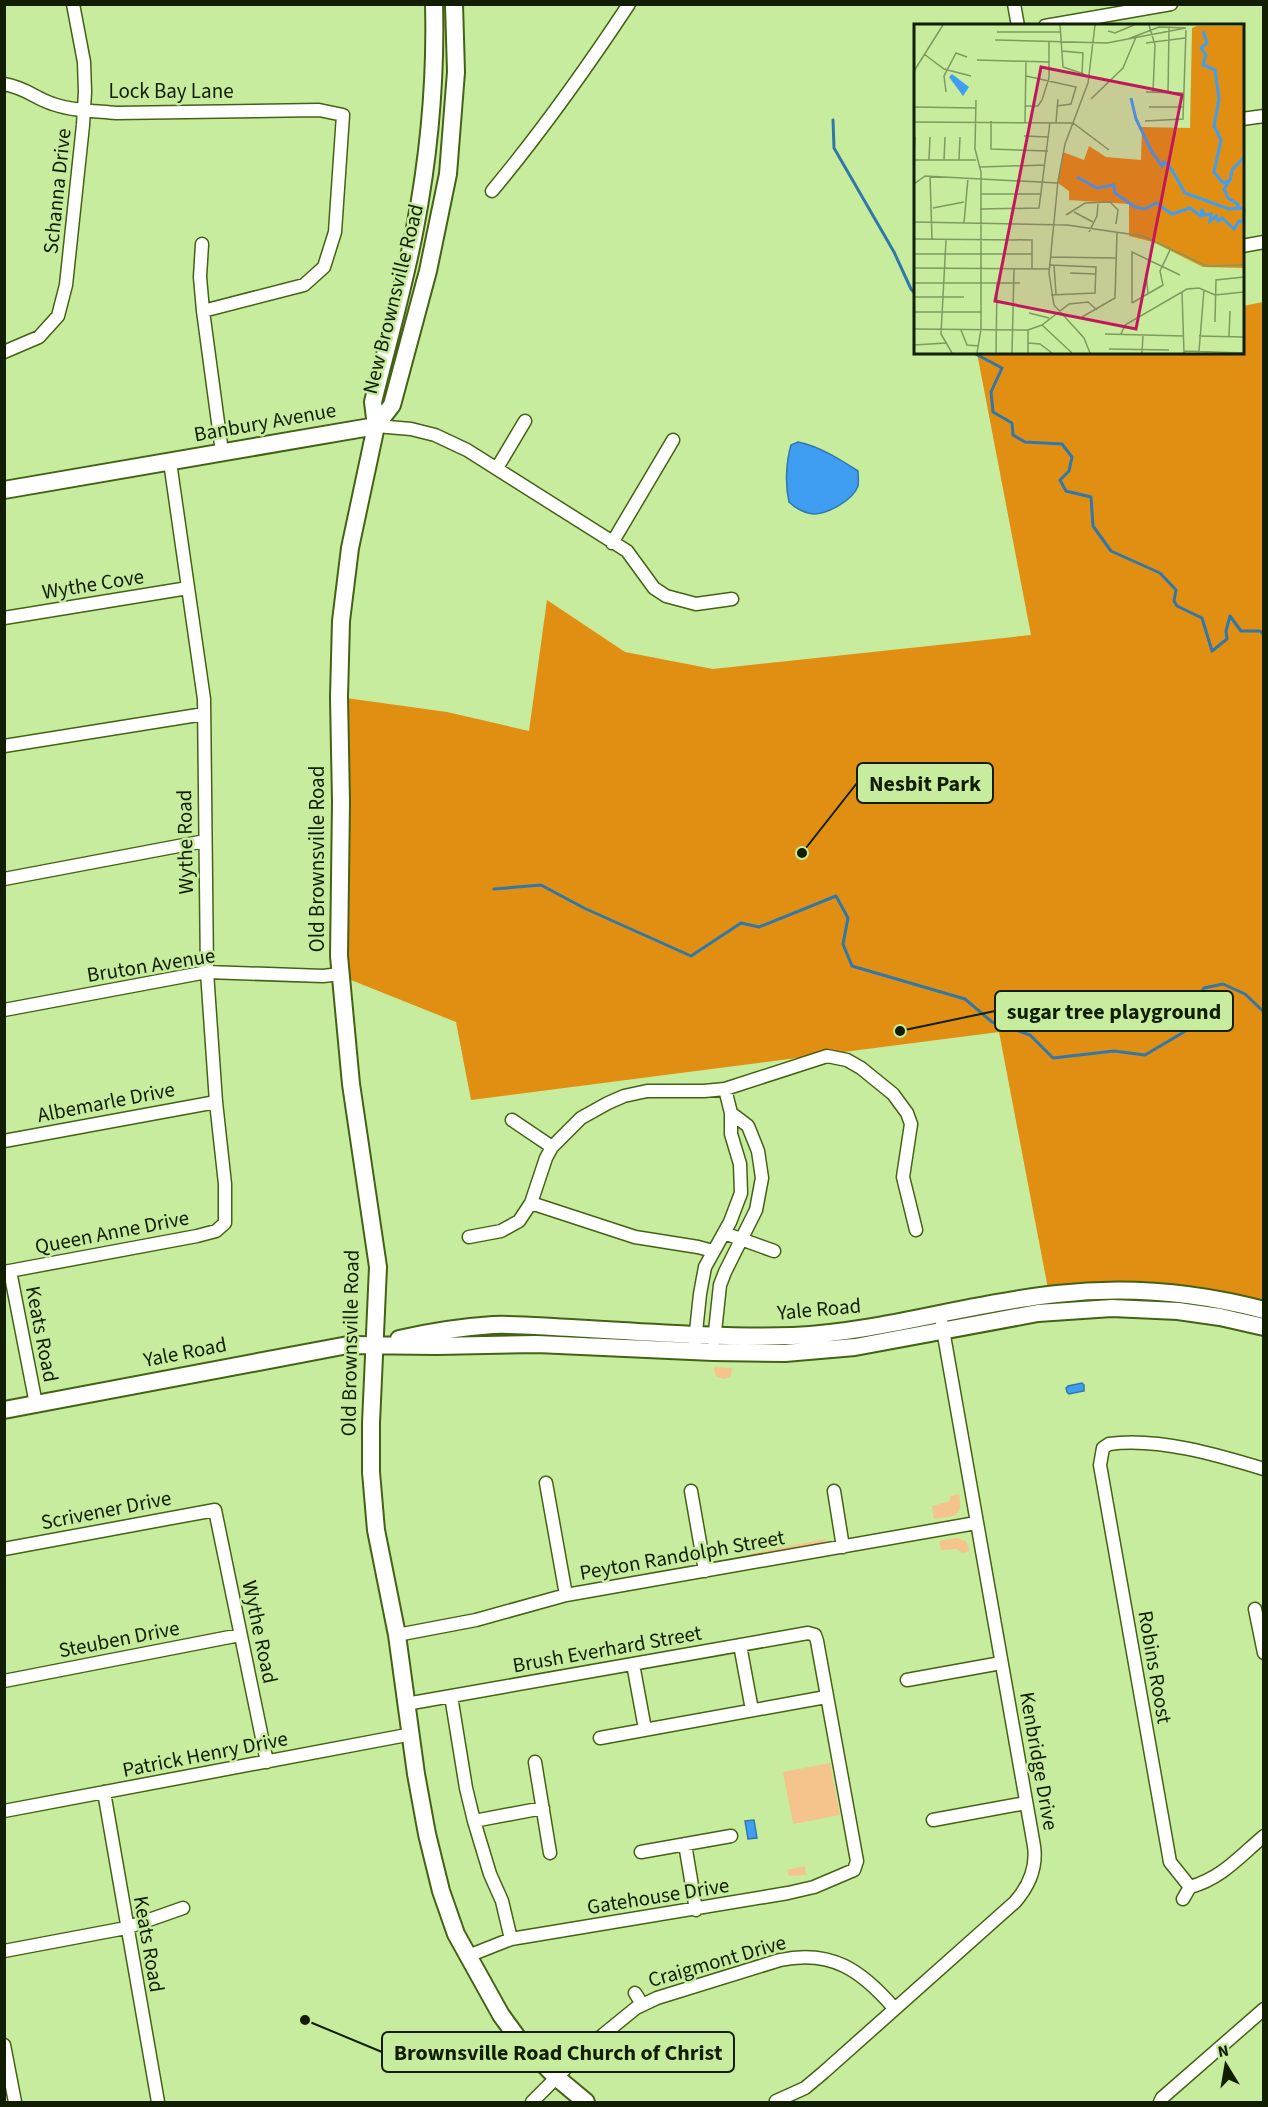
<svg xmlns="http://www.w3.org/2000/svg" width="1268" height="2107" font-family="'Source Sans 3',sans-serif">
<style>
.green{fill:#f5c38c}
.forest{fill:#e08f13}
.water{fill:#3f9ef2;stroke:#3178aa;stroke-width:1.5}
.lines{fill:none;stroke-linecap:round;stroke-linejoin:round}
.stream{stroke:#3178aa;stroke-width:3}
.street-casing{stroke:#446213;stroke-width:15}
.secondary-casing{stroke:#446213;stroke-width:20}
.street{stroke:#fff;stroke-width:12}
.secondary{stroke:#fff;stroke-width:16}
.labels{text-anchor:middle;stroke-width:5;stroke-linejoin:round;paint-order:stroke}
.street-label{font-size:21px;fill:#111e01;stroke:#c7ec9d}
.inset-river{fill:none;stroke:#3f9ef2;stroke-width:3}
.inset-road{fill:none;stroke:#7e9a5f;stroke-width:1.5}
.view{fill:#c2185b;fill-opacity:0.15;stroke:#c2185b;stroke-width:3}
.inset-edge{fill:none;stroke:#111e01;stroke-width:3}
.leader{fill:none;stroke:#111e01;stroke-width:2}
.callout-dot{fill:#111e01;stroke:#c7ec9d;stroke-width:2}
.callout{fill:#c7ec9d;stroke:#111e01;stroke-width:2}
.callout-label{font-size:22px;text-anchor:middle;font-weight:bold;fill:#111e01}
</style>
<rect width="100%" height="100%" fill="#c7ec9d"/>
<path class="green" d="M714,1367L732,1368L731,1376L725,1379L717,1377L715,1375Z
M959,1494C964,1518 953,1516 934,1519L932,1506L950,1501V1496Z
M957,1538L966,1541L970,1551L962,1553L957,1549L941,1550L939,1541Z
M825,1539L826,1541L822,1543L750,1556V1554Z
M830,1763L840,1815L793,1824L783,1772Z
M805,1866L806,1875L789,1876L787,1870Z"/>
<path class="forest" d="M1263,302V1330L1194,1315H1053L999,1032L471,1100L456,1022L341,976L339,697L447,712L529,731L547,600L625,652L713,669L1031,635L977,353L1242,352L1243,306Z"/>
<path class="water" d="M798,442C819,446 841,460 858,471C858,476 859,481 858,486C853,500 829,513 815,514C806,514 795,508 789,502C785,485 786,462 791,445Z
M1082,1383L1084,1385V1391L1069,1394L1067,1392L1066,1388L1068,1386Z
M754,1820L757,1838L748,1839L745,1821Z"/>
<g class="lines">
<path class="stream" d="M833,120L834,148L894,252L911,289L916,295
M972,352L1002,368L991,392L993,412L1012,423L1013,435L1025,442L1062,444L1072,457L1069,471L1060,480L1066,491L1091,497L1093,526L1111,551L1160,573L1176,590L1174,601L1177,606L1202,618L1212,651L1227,639L1226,631L1230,616L1241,631H1260L1264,635
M494,889L541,885L584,908L691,956L741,923L759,927L836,896L848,918L843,944L852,966L965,999L992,1022L1030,1035L1053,1058L1114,1051L1145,1055L1189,1029L1195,1003L1204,988L1223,984L1245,994L1264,1012"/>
<defs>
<path id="street" d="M1014,4L1018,26
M1045,26L1171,4
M4,84C27,88 34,98 53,104C73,111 95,111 116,113L319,110L343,115L335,232L324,267L304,285L203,311
M1242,119L1264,116
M492,191C542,131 586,69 629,4
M202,244L200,277L203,311L222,452
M1242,246L1264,242
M4,352L39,337L58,316L66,285L83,125L85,92L84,62L73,4
M376,426L411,429L435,435L467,450L627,551L654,588L666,596L696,604L732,599
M497,468L525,421
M612,543L673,440
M4,618L188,588
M4,746L204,714
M4,879L205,841
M4,1010L207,972L323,976L340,974
M512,1120L552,1147
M4,1141L216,1102
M531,1203L635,1237L698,1247L713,1251
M724,1233L774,1251
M469,1237L501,1231L519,1221L531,1203L546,1158L552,1147L581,1118L608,1103L624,1096L647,1091H704L725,1089L827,1056L847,1060L861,1068L893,1094L907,1113L911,1124L903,1177L916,1230
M10,1271L36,1404
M4,1272L197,1236L216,1231L225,1223V1184L216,1102L207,972L204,699L170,462
M695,1341L700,1294L705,1267L730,1222L741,1193L740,1164L731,1134V1113L725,1089
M714,1341L720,1285L725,1272L756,1210L762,1178L758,1151L748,1126L731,1113
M546,1483L566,1595
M691,1491L705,1571
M834,1491L843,1547
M4,1549L215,1510L267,1762
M1255,1609L1264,1653
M397,1635L476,1620L566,1595L976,1523
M740,1645L752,1710
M633,1664L645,1729
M907,1680L1001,1663
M4,1681L240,1635
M451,1696L466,1788L474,1821L490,1874L502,1901L511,1939
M406,1704L808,1633L815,1635L817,1641L857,1861L854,1870L814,1887L788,1893L511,1939L468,1956
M600,1738L826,1697
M535,1762L550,1853
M104,1792L158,2102
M4,1811L412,1734
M933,1820L1026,1803
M474,1821L543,1808
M685,1844L696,1910
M641,1852L731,1836
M1190,1887L1170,1862L1100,1465L1103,1448L1109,1444C1157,1437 1218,1455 1264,1469
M1190,1887C1222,1878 1239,1857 1264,1836
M1183,1899L1190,1887
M4,1951L126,1928L183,1908
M635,1993L642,2004
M4,2045L15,2102
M776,2101L805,2088L824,2072L1015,1902C1029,1886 1037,1867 1034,1846L942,1324
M532,2102L571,2063L604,2034L636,2008L657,1998L780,1960C832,1949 862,1971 894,2008
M1160,2102L1162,2098L1264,2009"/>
<path id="secondary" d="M434,4C436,79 429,155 415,228C404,287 387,345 373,402L376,426L350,548L341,621L339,697L341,802L339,956L351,1084L378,1267L371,1423V1472L376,1530L397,1635L416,1774L427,1834L441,1891L456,1934L501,2015L517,2037L556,2077L586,2102
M376,426L392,405L428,271L448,174L456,72L454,4
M4,490L376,426
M399,1339C430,1332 462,1327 493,1325C519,1324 545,1327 571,1328C644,1332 719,1338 793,1336C882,1332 968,1303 1057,1294C1126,1286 1196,1292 1264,1310
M4,1410L348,1345L437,1346L537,1344L713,1352L785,1353L855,1347L1038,1313L1112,1308L1178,1311L1220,1317L1264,1327"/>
</defs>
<use href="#street" class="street-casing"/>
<use href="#secondary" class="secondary-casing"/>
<use href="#street" class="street"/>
<use href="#secondary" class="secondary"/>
</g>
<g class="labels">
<g class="street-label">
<text x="171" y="98">Lock Bay Lane</text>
<text transform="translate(57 191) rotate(-84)" y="7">Schanna Drive</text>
<text transform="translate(393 299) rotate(-76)" y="7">New Brownsville Road</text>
<text transform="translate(265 422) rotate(-10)" y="7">Banbury Avenue</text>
<text transform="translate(93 584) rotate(-9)" y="7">Wythe Cove</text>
<text transform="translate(185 842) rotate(-91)" y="7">Wythe Road</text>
<text transform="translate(317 859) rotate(-90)" y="7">Old Brownsville Road</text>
<text transform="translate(151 965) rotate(-9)" y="7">Bruton Avenue</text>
<text transform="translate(106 1102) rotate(-11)" y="7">Albemarle Drive</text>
<text transform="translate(112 1232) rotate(-11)" y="7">Queen Anne Drive</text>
<text transform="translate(819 1309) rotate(-5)" y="7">Yale Road</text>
<text transform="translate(42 1334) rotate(79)" y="7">Keats Road</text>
<text transform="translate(350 1343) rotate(-89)" y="7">Old Brownsville Road</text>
<text transform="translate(185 1352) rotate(-11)" y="7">Yale Road</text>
<text transform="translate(106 1510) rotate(-11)" y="7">Scrivener Drive</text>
<text transform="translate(682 1555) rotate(-10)" y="7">Peyton Randolph Street</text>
<text transform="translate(260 1632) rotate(78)" y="7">Wythe Road</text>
<text transform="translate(119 1639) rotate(-11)" y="7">Steuben Drive</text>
<text transform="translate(607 1649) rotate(-10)" y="7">Brush Everhard Street</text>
<text transform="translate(1155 1667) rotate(80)" y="7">Robins Roost</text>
<text transform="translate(205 1754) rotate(-11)" y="7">Patrick Henry Drive</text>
<text transform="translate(1039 1761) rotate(80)" y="7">Kenbridge Drive</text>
<text transform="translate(658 1896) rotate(-9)" y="7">Gatehouse Drive</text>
<text transform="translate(149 1944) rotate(80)" y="7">Keats Road</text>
<text transform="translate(717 1961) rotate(-16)" y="7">Craigmont Drive</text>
</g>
</g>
<g transform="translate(914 24)">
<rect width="330" height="330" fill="#c7ec9d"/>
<path d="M283,2H330V244L289,243L239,218L215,212V180L155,176V167L144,159L149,128L170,136L175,122L192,133L227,136L228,103L276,104L278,4Z" fill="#e08f13"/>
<path d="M38,50L55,63L49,72L35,53Z" fill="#3f9ef2"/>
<path class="inset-river" d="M289,7L293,19L287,24L292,31L289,41L301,46L305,75L300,102L307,116L300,148L309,159L315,157L310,165L314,174L324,180L323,184M217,74L222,95L238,128L248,142L250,138L256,143L271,169L315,185L329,184M163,153L183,164L200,161L201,169L221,183L231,185L242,179L258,190L276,184L287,192L288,185L290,191L297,190L296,197L302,192L304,197L308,194L320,205L325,197L329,198L330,185M316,157L318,146L330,133"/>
<path class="inset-road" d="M146,1L149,43M235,1L241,21L239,68M194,7L201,9L220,1M83,8H146M81,16L193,19L272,4L245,3L214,15M232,19L271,14M148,27L169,29L168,50M10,30L30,45L57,52M63,36L135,38M149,43L170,50M0,47L29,1M112,52L162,63L157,80L143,82M32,68L30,52L42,29L53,33M232,68L270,69M254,69L255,4M177,75L209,44L222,13M62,76L61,125L67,148V305L63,329M111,82H124L128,76L135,54V17M0,83L62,84M235,83H269M77,97V125L134,127M231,97L269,95L272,6M0,98L159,99L195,126M111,98L112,37M142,98L144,75M110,112L135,113M0,136H62M0,136L1,113M15,136L16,113M30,136L31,113M45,136L46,113M66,143L131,141M16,152L18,215M0,160L11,152L144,159M67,170H127M19,184L50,178M66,185L125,184L136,98M160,188L179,198M152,191L171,179L196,178L204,186L202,200M0,198L153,201L229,212L293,242L330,241M50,199L54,154M175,208L183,192L184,180M0,215L118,216V245M32,216L27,310L38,329M0,230H118M136,233L202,234M135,241L182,243L181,269L137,271M140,241L142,270M0,244L135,245M156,249L182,250M232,249L234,270M0,259H106M268,268L270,329M0,273H50M218,279V228L266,251M218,279L249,261L246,247L256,226M0,288H67M115,289L135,294M168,293L201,274L203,209M301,298L302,256L330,253M128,301L158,329M0,305L114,306L128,301L155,280L174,278L183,286M47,306L53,321L65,322M191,310L270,312M207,310L211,301L273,265L285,264L301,271L330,268M285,312L330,313M315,313L316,287M114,319L126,320L138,329M0,321L32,319M195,325L255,326M270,327L330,329M285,327L290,266M82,329L83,260M98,329L100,245M114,329V306M176,329L170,314L140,281L135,249L144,157L151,120L174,59L181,1M228,329L229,311"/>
<path class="view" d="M127,43L268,71L222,305L81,277Z"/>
<rect width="330" height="330" class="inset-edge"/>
</g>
<path class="leader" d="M802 853L857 783M900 1031L995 1011M305 2020L382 2052"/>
<g class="callout-dot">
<circle cx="802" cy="853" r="6"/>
<circle cx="900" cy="1031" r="6"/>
<circle cx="305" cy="2020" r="6"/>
</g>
<g class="callout">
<rect x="857" y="763" width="136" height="40" rx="6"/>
<rect x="995" y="991" width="238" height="40" rx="6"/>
<rect x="382" y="2032" width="352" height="40" rx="6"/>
</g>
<g class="callout-label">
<text x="925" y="791">Nesbit Park</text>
<text x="1114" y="1019">sugar tree playground</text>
<text x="558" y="2060">Brownsville Road Church of Christ</text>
</g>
<rect width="1268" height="2107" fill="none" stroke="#111e01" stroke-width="12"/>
<g transform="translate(1226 2065) rotate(349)" stroke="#c7ec9d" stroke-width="4.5" paint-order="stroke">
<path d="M0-4.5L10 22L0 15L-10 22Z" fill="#111e01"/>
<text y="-9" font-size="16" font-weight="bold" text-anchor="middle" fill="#111e01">N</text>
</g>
</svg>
